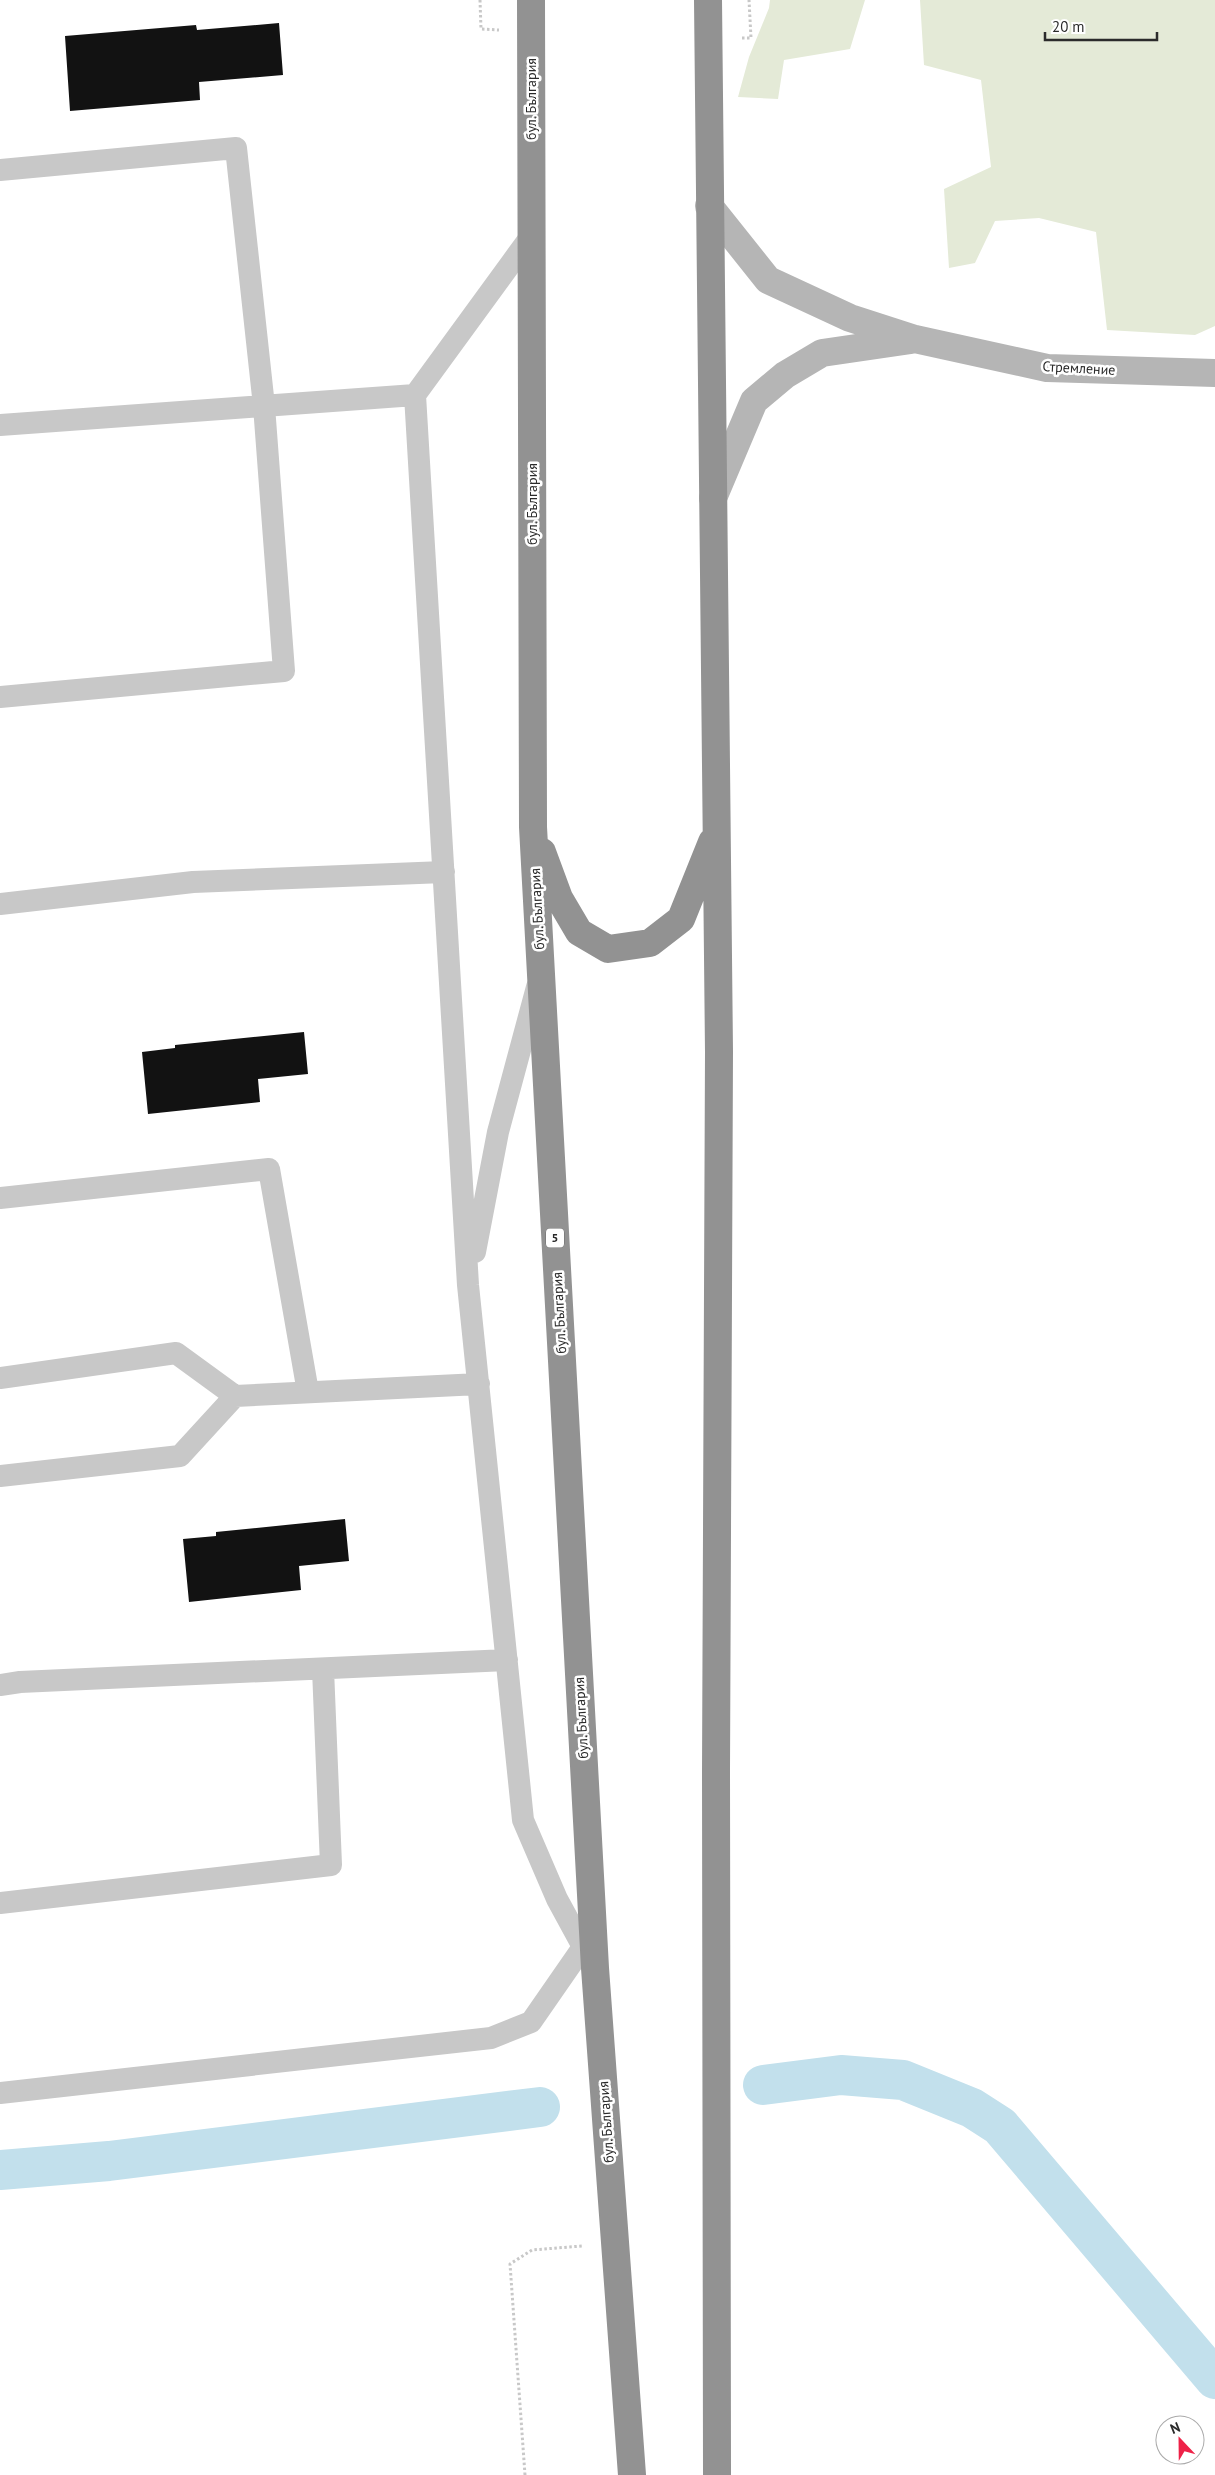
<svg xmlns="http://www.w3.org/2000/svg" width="1215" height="2475" font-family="'PT Sans',sans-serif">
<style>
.green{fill:#e4ead7}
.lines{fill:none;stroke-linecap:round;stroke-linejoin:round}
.canal{stroke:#c2e0ec;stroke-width:40}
.building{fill:#121212}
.path{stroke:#c8c8c8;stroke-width:3;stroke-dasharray:2.5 2.5;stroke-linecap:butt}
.lane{stroke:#c8c8c8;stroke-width:22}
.secondary{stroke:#b5b5b5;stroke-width:28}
.highway{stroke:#929292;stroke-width:28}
.labels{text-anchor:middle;stroke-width:5;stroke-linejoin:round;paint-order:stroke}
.shield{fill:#fff;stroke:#6b6b6b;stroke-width:1}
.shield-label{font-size:12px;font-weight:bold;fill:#2b2b2b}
.street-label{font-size:14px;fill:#2b2b2b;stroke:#fff}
</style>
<rect width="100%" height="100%" fill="#fff"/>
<path class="green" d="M770,0H865L850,49L784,60L778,99L738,97L749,57L769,8Z
M920,0H1215V326L1195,335L1107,330L1096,232L1039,218L995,221L975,263L949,268L944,189L991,167L981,80L924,65Z"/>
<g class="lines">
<path class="canal" d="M763,2085L841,2075L903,2080L972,2108L1000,2126L1215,2379
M0,2170L109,2161L540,2107"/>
</g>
<path class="building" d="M279,23L283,75L199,82L200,100L70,111L65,36L196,25L197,30Z
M304,1032L308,1074L258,1079L260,1102L148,1114L142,1052L175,1048V1045Z
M345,1519L349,1561L299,1566L301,1590L189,1602L183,1539L216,1536V1532Z"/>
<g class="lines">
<path class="path" d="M480,0L481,29L499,30
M742,38H751L749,0
M525,2475L510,2264L532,2250L582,2246"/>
<path class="lane" d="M0,170L236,148L264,406L284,671L0,697
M531,236L415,395L468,1285L523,1820L557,1899L594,1967
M0,425L415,395
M0,904L193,882L444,872
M0,1198L269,1169L308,1392
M475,1252L498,1132L537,987
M0,1378L176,1353L235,1396L479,1384
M0,1476L180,1456L235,1396
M0,1685L20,1682L507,1660
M0,1903L331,1865L323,1669
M0,2093L491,2038L531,2022L583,1947"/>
<path class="secondary" d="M709,206L768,280L850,318L915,339L1047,368L1215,373
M713,498L754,401L785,375L822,353L911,340"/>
<path class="highway" d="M531,0L533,827L595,1968L632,2475
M708,0L719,1052L716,1772L717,2475
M542,852L559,898L579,932L608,949L650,943L681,919L712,842"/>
</g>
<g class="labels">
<rect class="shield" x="546" y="1228.5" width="18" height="19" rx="4"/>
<g class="shield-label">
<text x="555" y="1242">5</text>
</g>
<g class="street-label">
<text transform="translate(531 99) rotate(-90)" y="5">бул. България</text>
<text transform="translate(1079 368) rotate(3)" y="5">Стремление</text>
<text transform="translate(532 504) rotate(-90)" y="5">бул. България</text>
<text transform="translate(537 909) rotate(-93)" y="5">бул. България</text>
<text transform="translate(559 1313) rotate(-93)" y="5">бул. България</text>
<text transform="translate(581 1718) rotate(-93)" y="5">бул. България</text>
<text transform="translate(606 2122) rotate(-94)" y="5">бул. България</text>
</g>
</g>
<g transform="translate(1180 2440) rotate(338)"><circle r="24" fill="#ffffff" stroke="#aaaaaa"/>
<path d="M0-4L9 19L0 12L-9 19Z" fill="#ee2248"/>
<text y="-8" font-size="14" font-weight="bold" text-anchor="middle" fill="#2b2b2b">N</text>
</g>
<path d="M1045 32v8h112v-8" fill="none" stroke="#2b2b2b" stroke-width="2.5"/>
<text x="1052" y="32" font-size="15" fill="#2b2b2b" stroke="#ffffff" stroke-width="4" paint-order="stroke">20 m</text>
</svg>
